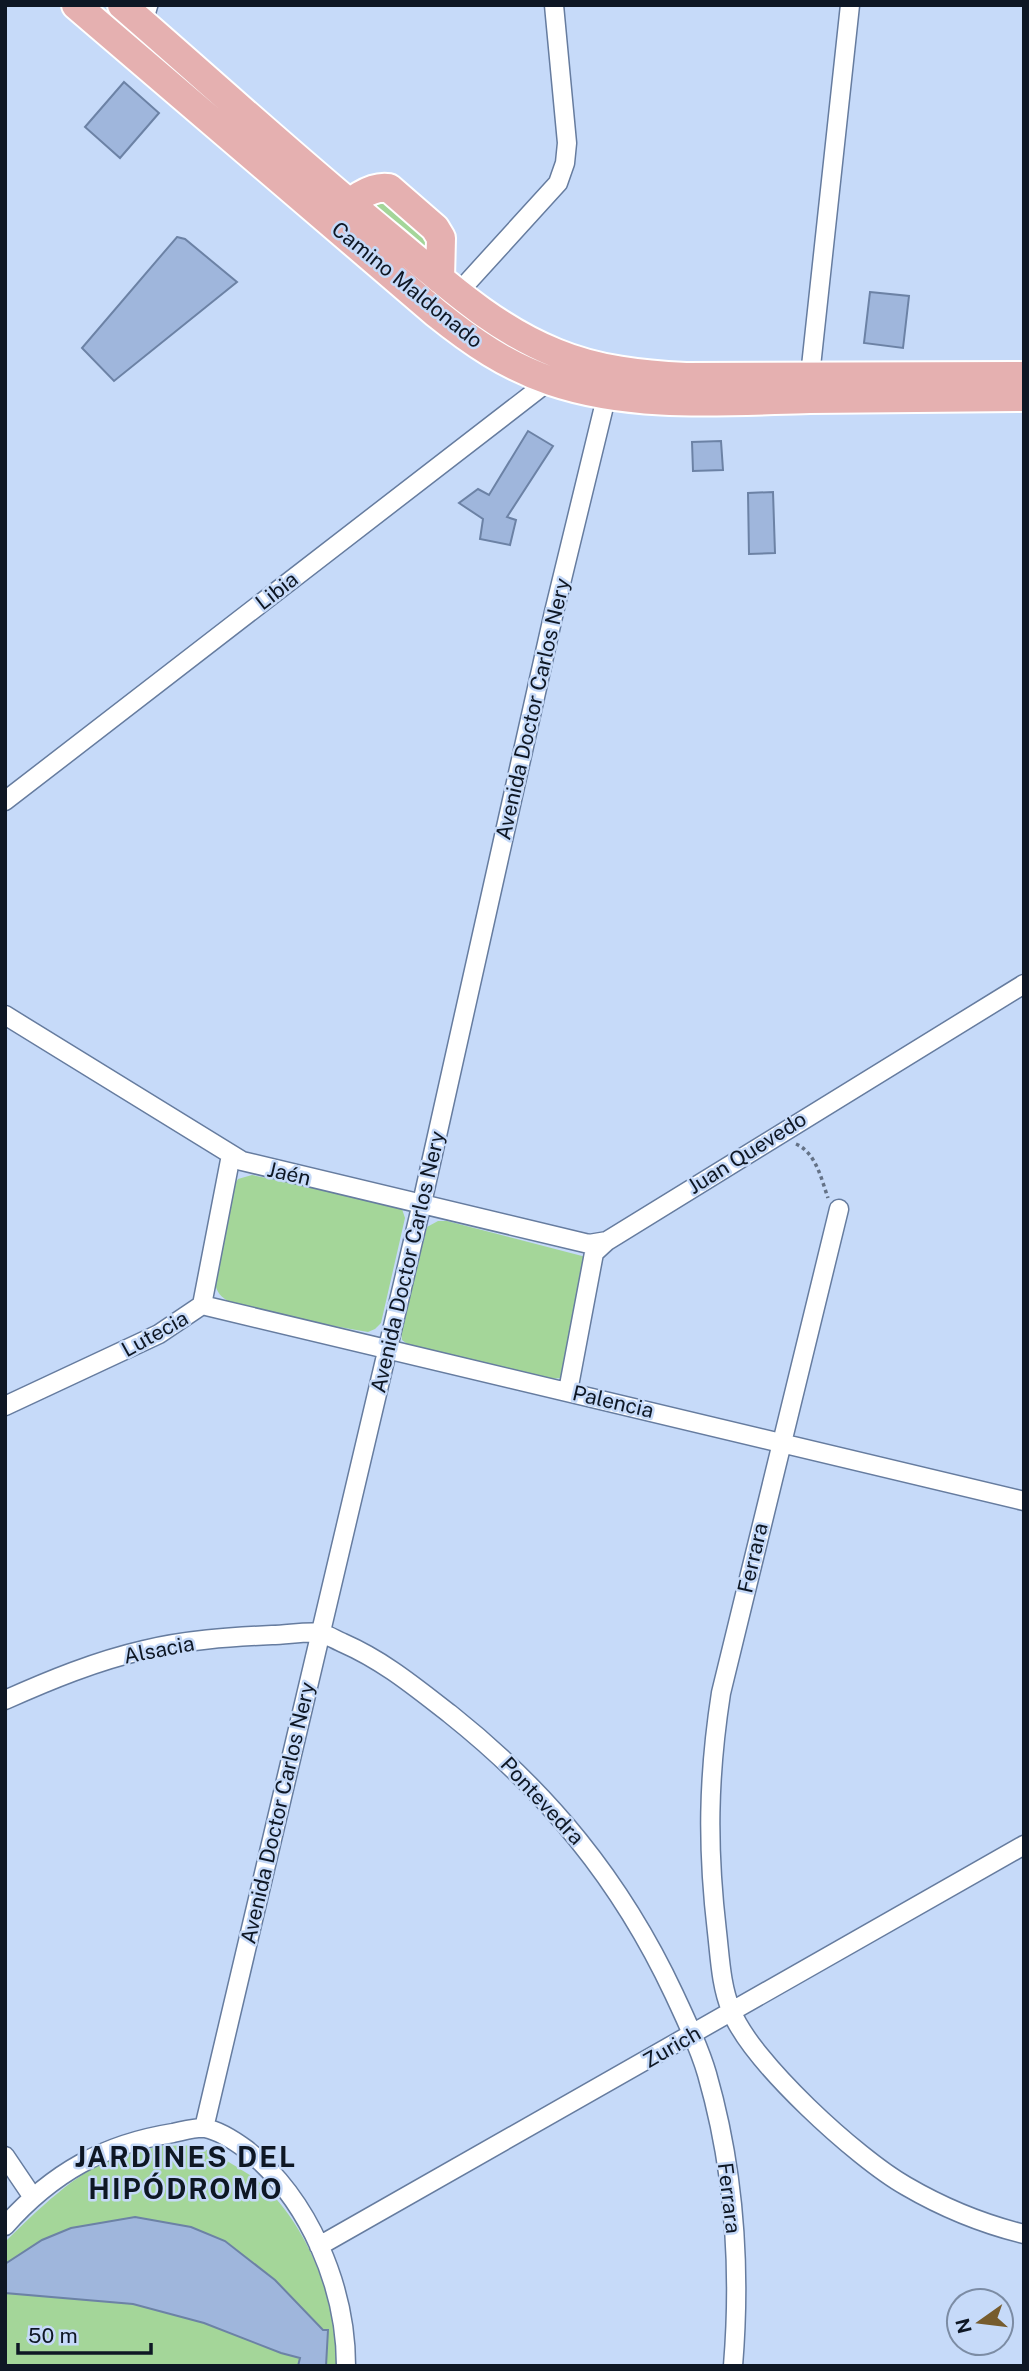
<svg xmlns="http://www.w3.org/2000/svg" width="1029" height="2371" font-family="'Public Sans',sans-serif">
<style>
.green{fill:#a4d699}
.building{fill:#9fb6dc;stroke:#6c82a5;stroke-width:2}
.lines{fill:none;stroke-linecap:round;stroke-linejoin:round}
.lane-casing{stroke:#667c9f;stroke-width:12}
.street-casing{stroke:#667c9f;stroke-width:21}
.primary-casing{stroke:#fff;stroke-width:32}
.path{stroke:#647287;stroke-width:3.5;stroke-dasharray:3.5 3.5;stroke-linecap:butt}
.lane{stroke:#fff;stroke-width:9}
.street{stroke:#fff;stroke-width:18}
.primary{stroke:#e5b0b0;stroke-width:28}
.labels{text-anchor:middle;stroke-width:5;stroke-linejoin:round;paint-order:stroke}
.street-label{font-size:21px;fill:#0e1724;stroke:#c6daf9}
.district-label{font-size:28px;font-weight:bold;letter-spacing:2px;fill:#0e1724;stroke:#c6daf9}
</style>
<rect width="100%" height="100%" fill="#c6daf9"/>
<path class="green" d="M379,197L426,230L431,254L369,202Z
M252,1175L396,1205L402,1209L405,1218L381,1323L375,1329L368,1332C333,1326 300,1320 266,1312C252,1309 236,1307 225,1299C216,1293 215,1285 214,1276L233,1187L238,1179Z
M438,1221H447L586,1257L562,1378L548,1379L410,1346L402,1340L401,1331L427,1227Z
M160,2146C171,2146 183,2145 193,2146C208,2148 224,2159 237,2167C244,2172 253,2176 259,2182C306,2221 340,2305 337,2366H5V2242C37,2211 76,2171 118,2157C132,2153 146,2150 160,2146Z"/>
<path class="building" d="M124,82L159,113L120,158L85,127Z
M177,237L185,239L237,282L114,381L82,348Z
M870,292L909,296L903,348L864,343Z
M528,431L553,446L507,517L516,520L510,545L480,539L483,519L459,503L478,489L489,495Z
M721,441L723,470L693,471L692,442Z
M773,492L775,553L749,554L748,493Z
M135,2217L191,2227L225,2241L275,2280L323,2330H328L326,2366H298L300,2358L281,2353L204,2323L133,2304L5,2293V2264L42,2240L71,2228Z"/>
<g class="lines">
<defs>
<path id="lane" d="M148,22L153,5"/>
<path id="street" d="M457,294L558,183L565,163L567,143L554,5
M809,385L850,5
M5,801L549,381
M5,1015L242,1161L589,1244L607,1241
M839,1209L721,1693C708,1777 707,1847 717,1932C720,1958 721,1986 731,2010C750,2061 858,2159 906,2186C942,2207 983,2224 1024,2234
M202,1305L1024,1501
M568,1391L594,1253L607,1241L1024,984
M5,1406L159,1334L202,1305L231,1155
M5,1700C50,1680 96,1661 144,1650C185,1640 229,1637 272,1635C287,1635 306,1631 321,1633C328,1635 336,1640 343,1643C384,1661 415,1687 450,1714C548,1792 621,1881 674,1994C686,2020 699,2046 707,2074C734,2168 741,2269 733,2366
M204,2128L422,1203L554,612L607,394
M5,2156L32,2196
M5,2226C52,2173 104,2144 173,2133C183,2131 196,2127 205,2128C220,2131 235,2141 247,2150C309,2199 346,2287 346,2366
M319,2246L1024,1845"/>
<path id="primary" d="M76,5L436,313C472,342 507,366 551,381C633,409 725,401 810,399C881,398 953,398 1024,397
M122,5C212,83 299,163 391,238C443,281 493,328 556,353C597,370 642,375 686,377L1024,376
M336,216C349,202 370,185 389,188L435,228L441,238L440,279"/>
</defs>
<use href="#lane" class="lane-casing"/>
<use href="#street" class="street-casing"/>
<use href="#primary" class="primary-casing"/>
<path class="path" d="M796,1144C816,1153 821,1178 828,1198"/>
<use href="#lane" class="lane"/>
<use href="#street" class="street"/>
<use href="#primary" class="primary"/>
</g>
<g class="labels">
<g class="street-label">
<text transform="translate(407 285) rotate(39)" y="7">Camino Maldonado</text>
<text transform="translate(277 591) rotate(-38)" y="7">Libia</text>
<text transform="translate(533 709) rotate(-77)" y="7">Avenida Doctor Carlos Nery</text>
<text transform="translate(747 1153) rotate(-32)" y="7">Juan Quevedo</text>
<text transform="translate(289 1174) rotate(13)" y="7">Jaén</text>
<text transform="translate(408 1262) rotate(-77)" y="7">Avenida Doctor Carlos Nery</text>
<text transform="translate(155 1334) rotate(-29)" y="7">Lutecia</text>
<text transform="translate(613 1402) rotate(13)" y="7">Palencia</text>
<text transform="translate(753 1558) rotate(-77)" y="7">Ferrara</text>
<text transform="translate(159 1650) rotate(-11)" y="7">Alsacia</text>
<text transform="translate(542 1801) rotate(47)" y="7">Pontevedra</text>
<text transform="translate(278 1813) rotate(-77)" y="7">Avenida Doctor Carlos Nery</text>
<text transform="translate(672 2047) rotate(-30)" y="7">Zurich</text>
<text transform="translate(729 2198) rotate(83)" y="7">Ferrara</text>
</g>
<g class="district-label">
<text x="186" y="2167">JARDINES DEL<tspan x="186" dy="32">HIPÓDROMO</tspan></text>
</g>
</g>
<rect width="1029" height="2371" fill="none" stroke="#0e1724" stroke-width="14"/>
<g transform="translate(980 2322) rotate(256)"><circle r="33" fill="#c6daf9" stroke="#7c8ca4" stroke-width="2"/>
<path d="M0-5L12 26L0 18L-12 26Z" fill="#765c2e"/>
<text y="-10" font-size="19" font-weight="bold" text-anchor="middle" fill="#0e1724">N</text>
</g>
<path d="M18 2343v10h133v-10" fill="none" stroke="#0e1724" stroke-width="3.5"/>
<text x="28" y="2343" font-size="21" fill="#0e1724" stroke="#c6daf9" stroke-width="5" paint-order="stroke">50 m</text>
</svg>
